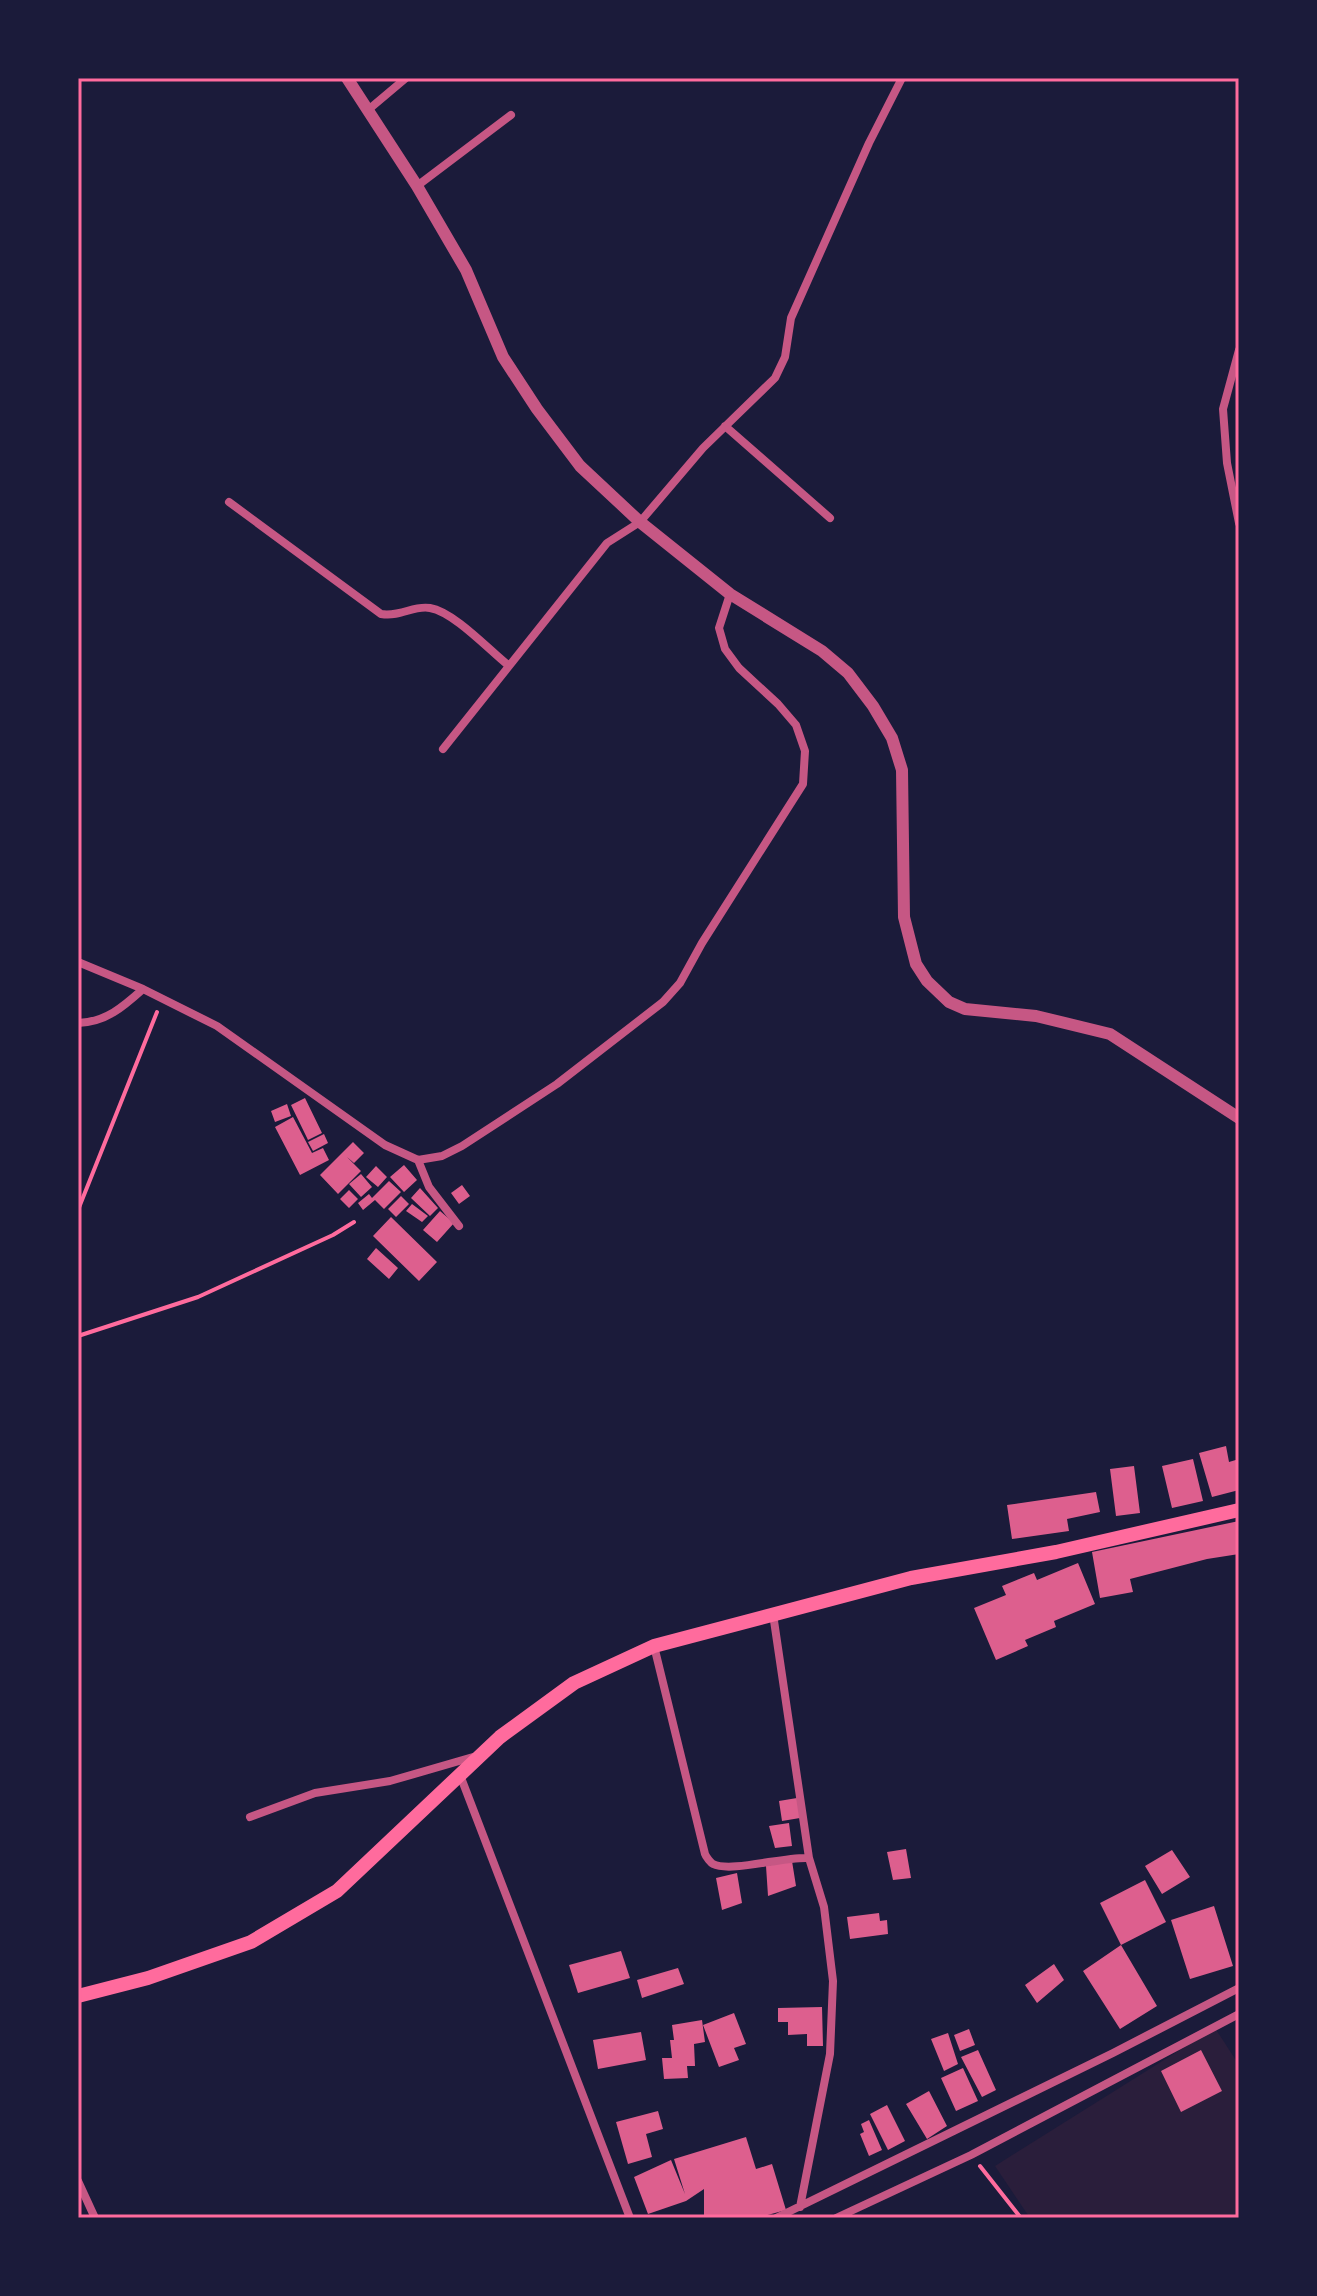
<svg xmlns="http://www.w3.org/2000/svg" width="1317" height="2296" font-family="Commissioner,sans-serif">
<style>
.green{fill:#2a1e3b}
.building{fill:#dd5f8e}
.lines{fill:none;stroke-linecap:round;stroke-linejoin:round}
.path{stroke:#ff6b9d;stroke-width:4}
.minor{stroke:#c65784;stroke-width:8}
.tertiary{stroke:#c65784;stroke-width:12}
.secondary{stroke:#ff6b9d;stroke-width:14}
.neatline{fill:none;stroke:#ff6b9d;stroke-width:3}
</style>
<rect width="100%" height="100%" fill="#1b1b3a"/>
<path class="green" d="M1215,2028L1239,2065V2218H1030L995,2166Z"/>
<path class="building" d="M305,1098L322,1133L308,1140L291,1105Z
M287,1104L291,1116L275,1122L271,1111Z
M293,1117L312,1153L323,1148L329,1160L300,1175L275,1127Z
M324,1134L328,1143L313,1151L308,1142Z
M353,1142L364,1153L354,1163L347,1157L361,1171L338,1194L320,1175Z
M404,1165L417,1180L404,1192L390,1177Z
M376,1166L387,1177L378,1187L366,1177Z
M361,1174L372,1187L361,1197L349,1184Z
M389,1181L401,1192L384,1209L375,1200L363,1210L358,1203L369,1194L372,1198Z
M462,1185L470,1196L459,1204L451,1193Z
M420,1188L438,1208L430,1216L411,1198Z
M349,1190L358,1199L349,1208L340,1199Z
M401,1196L409,1204L396,1217L388,1209Z
M412,1204L428,1216L422,1222L406,1211Z
M440,1211L454,1223L437,1242L423,1230Z
M391,1217L437,1262L419,1281L373,1236Z
M376,1248L398,1268L389,1279L367,1259Z
M1226,1446L1229,1462L1239,1459V1490L1212,1497L1199,1453Z
M1193,1459L1203,1501L1172,1508L1162,1466Z
M1134,1466L1140,1513L1116,1516L1110,1469Z
M1096,1492L1100,1512L1067,1519L1069,1531L1012,1539L1007,1505Z
M1239,1521V1554L1207,1559L1130,1579L1133,1592L1100,1598L1092,1552Z
M1078,1563L1095,1604L1054,1621L1056,1627L1025,1640L1028,1646L996,1660L974,1608L1006,1595L1002,1586L1034,1573L1037,1580Z
M797,1798L800,1818L782,1821L779,1801Z
M789,1823L792,1846L775,1848L769,1826Z
M906,1849L911,1878L893,1880L887,1852Z
M1172,1850L1190,1877L1162,1894L1145,1866Z
M792,1861L796,1886L768,1896L766,1866Z
M737,1873L742,1903L722,1910L716,1878Z
M1145,1880L1166,1922L1121,1945L1100,1903Z
M1214,1906L1233,1966L1190,1979L1171,1920Z
M879,1913L880,1921L887,1920L888,1934L850,1939L847,1917Z
M1121,1945L1157,2006L1120,2029L1083,1971Z
M621,1951L630,1978L578,1993L569,1965Z
M1054,1964L1064,1980L1037,2003L1025,1985Z
M678,1968L684,1984L642,1998L637,1980Z
M822,2007L823,2046H807V2034L788,2035V2022H778V2008Z
M734,2013L746,2044L734,2048L739,2060L719,2067L703,2025Z
M702,2020L705,2042L694,2044L695,2066H687L688,2078L664,2079L662,2058H672L670,2040H674L672,2025Z
M969,2029L975,2045L960,2051L954,2035Z
M641,2032L646,2060L598,2069L593,2040Z
M948,2033L958,2064L944,2071L931,2039Z
M978,2050L996,2090L982,2097L961,2057Z
M1201,2050L1222,2091L1181,2112L1161,2071Z
M963,2068L978,2101L956,2111L941,2078Z
M929,2091L947,2126L927,2139L906,2104Z
M887,2105L905,2141L888,2150L870,2114Z
M658,2111L663,2129L646,2134L652,2157L628,2164L616,2122Z
M869,2120L882,2150L869,2156L860,2134L864,2132L861,2124Z
M746,2137L756,2169L772,2164L786,2210L757,2218H704V2189L686,2201L648,2214L634,2177L671,2160L685,2194L674,2159Z"/>
<g class="lines">
<path class="path" d="M78,1210L157,1012
M78,1336L198,1297L333,1235L354,1222
M980,2166L1021,2218"/>
<path class="minor" d="M368,110L406,78
M417,186L511,115
M1239,350L1223,409L1227,463L1239,523
M725,426L830,518
M229,502L381,614C402,617 413,605 430,608C454,612 489,650 508,665
M443,749L607,543L640,522L703,448L775,378L785,357L791,318L869,143L902,78
M78,962L143,989L217,1026L385,1145L418,1160L442,1156L462,1146L557,1084L663,1002L680,983L702,943L803,784L805,751L796,725L778,704L739,668L725,649L719,628L730,594
M78,1023C106,1022 123,1007 143,989
M418,1160L429,1187L459,1226
M773,1614L809,1858L824,1907L833,1981L830,2054L800,2207
M654,1646L705,1854C706,1857 711,1863 713,1864C731,1873 785,1856 809,1858
M460,1775L630,2218
M250,1817L315,1793L390,1781L473,1757
M78,2181L95,2218
M776,2218L1113,2053L1239,1988
M836,2218L971,2155L1239,2014"/>
<path class="tertiary" d="M347,78L417,186L466,270L503,357L537,409L580,466L640,522L730,594L822,651L848,673L873,706L892,738L902,770L904,917L916,964L927,981L949,1002L965,1009L1036,1016L1110,1034L1239,1118"/>
<path class="secondary" d="M78,1996L148,1978L251,1942L337,1891L500,1737L574,1683L654,1646L911,1578L1056,1552L1239,1510"/>
</g>
<rect width="1317" height="2296" fill="none" stroke="#1b1b3a" stroke-width="160"/>
<rect x="80" y="80" width="1157" height="2136" class="neatline"/>
</svg>
